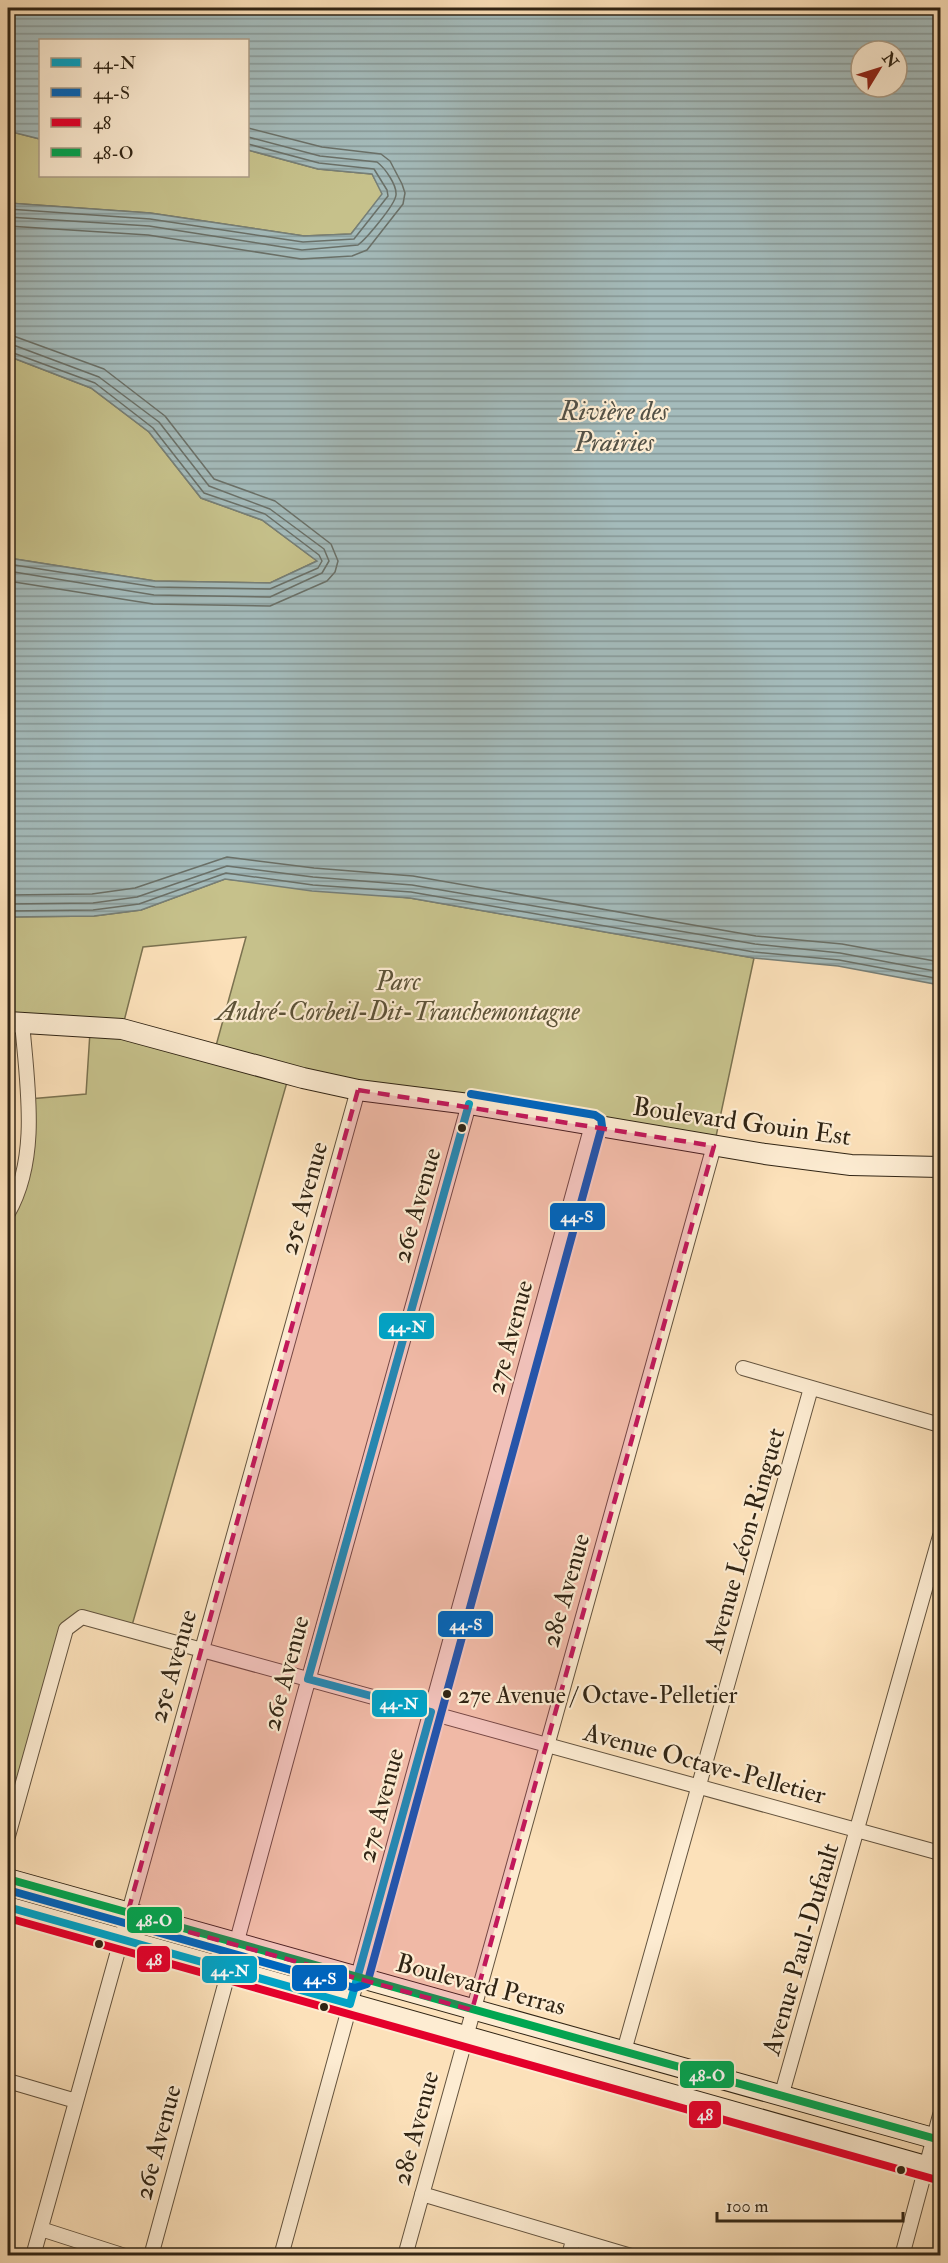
<svg xmlns="http://www.w3.org/2000/svg" width="948" height="2263" font-family="'IM FELL Double Pica',serif">
<style>
.green{fill:#c6c18b;stroke:#7b7250;stroke-width:1.5;fill-rule:evenodd}
.water{fill:url(#water-rules);stroke:#767f78;stroke-width:1.5;fill-rule:evenodd}
.lines{fill:none;stroke-linecap:round;stroke-linejoin:round}
.shore{stroke:#6a7068;stroke-width:1.5}
.street-casing{stroke:#63533e;stroke-width:16}
.secondary-casing{stroke:#302414;stroke-width:22}
.street{stroke:#fdecd2;stroke-width:14}
.secondary{stroke:#fdecd2;stroke-width:20}
.bus-1-casing{stroke:#fdecd2;stroke-width:12}
.bus-2-casing{stroke:#fdecd2;stroke-width:12}
.bus-3-casing{stroke:#fdecd2;stroke-width:12}
.bus-4-casing{stroke:#fdecd2;stroke-width:12}
.bus-1{stroke:#02a2c5;stroke-width:8}
.bus-2{stroke:#0065bd;stroke-width:8}
.bus-3{stroke:#e4002b;stroke-width:8}
.bus-4{stroke:#00a651;stroke-width:8}
.marked{fill:#c2185b;fill-opacity:0.2;stroke:#c2185b;stroke-width:4.5;stroke-dasharray:12 8;stroke-linejoin:round}
.bus-dot{fill:#302414;stroke:#fdecd2;stroke-width:2}
.labels{text-anchor:middle;stroke-width:4.5;stroke-linejoin:round;paint-order:stroke}
.bus-label{font-size:24px;fill:#302414;stroke:#fdecd2;text-anchor:start}
.park-label{font-size:26px;font-style:italic;fill:#5d5338;stroke:#fdecd2}
.street-label{font-size:26px;fill:#302414;stroke:#fdecd2}
.water-label{font-size:27px;font-style:italic;fill:#535146;stroke:#fdecd2}
.line-badge{stroke:#fdecd2;stroke-width:2}
.badge-label{font-size:16px;text-anchor:middle;font-weight:bold;fill:#fff}
</style>
<defs>
<pattern id="water-rules" width="6" height="5" patternUnits="userSpaceOnUse" patternTransform="scale(1.5)"><rect width="6" height="5" fill="#a4bbbb"/><path d="M0 2.5h6" fill="none" stroke="#869897"/></pattern>
</defs>
<rect width="100%" height="100%" fill="#fce1ba"/>
<filter id="stains"><feTurbulence type="fractalNoise" baseFrequency=".00333" numOctaves="4"/><feColorMatrix values="0 0 0 0 .2 0 0 0 0 .09 0 0 0 0 .02 0 0 0 .5 -.17"/></filter>
<radialGradient id="worn" r=".72"><stop offset=".6" stop-color="#630" stop-opacity="0"/><stop offset="1" stop-color="#630" stop-opacity=".3"/></radialGradient>
<path class="green" d="M8,131L40,139V176H248V150L318,169L372,174L383,194L351,234L304,236L150,213L8,203Z
M8,356L91,388L149,432L201,498L262,520L317,561L270,583L155,581L8,558Z
M225,879L410,898L754,958L714,1146L289,1075L131,1629L76,1619L8,1836V1213L12,1205L29,1099L86,1094L90,1032L8,1022V917L94,916L141,910ZM246,937L214,1053L122,1029L143,947Z"/>
<path class="water" d="M8,8H940V985L838,966L754,958L410,898L312,891L225,879L141,910L94,916L8,917V558L155,581L270,583L317,561L262,520L201,498L149,432L91,388L8,356V203L150,213L304,236L351,234L382,194L372,174L318,169L248,150V40H40V139L8,131ZM861,51H897V87H861Z"/>
<g class="lines">
<path class="shore" d="M8,209L150,219L303,242L354,239L388,196L387,190L374,169L319,163L248,144
M8,217L149,226L302,250L358,245C366,239 395,205 396,195C397,185 385,168 377,162L320,156L248,137
M8,226L148,235L301,259L352,256L367,250L403,204L405,193L402,184L390,161L381,154L322,147L248,128
M8,334L104,369L165,416L214,479L275,501L331,544L338,561L335,572L327,581L270,606L153,604L8,581
M8,343L99,377L159,422L209,486L270,509L324,549L329,561L322,573L270,597L154,595L8,571
M8,351L95,383L153,428L204,493L265,514L319,555L322,561L318,568L270,589L155,587L8,564
M8,895L92,894L135,888L227,857L314,868L413,876L756,936L842,944L940,962
M8,904L93,903L137,897L227,866L313,877L412,885L755,944L840,953L940,972
M8,911L93,910L139,904L226,873L313,885L411,892L754,952L839,960L940,979"/>
<defs>
<path id="street" d="M8,1213C40,1157 27,1084 22,1022
M743,1368L940,1425
M8,1836L66,1629L82,1617L940,1853
M624,2051L811,1388
M8,2081L76,2101
M781,2097L940,1536
M422,2194L631,2256
M41,2229L125,2256
M33,2256L358,1090
M151,2256L303,1699L469,1104
M281,2256L592,1125
M405,2256L714,1146
M569,2256L573,2240
M902,2256L940,2115"/>
<path id="secondary" d="M8,1022L122,1029L303,1078L358,1090L469,1104L765,1154L851,1165L940,1167
M8,1879L940,2140
M8,1907L940,2170"/>
</defs>
<use href="#street" class="street-casing"/>
<use href="#secondary" class="secondary-casing"/>
<use href="#street" class="street"/>
<use href="#secondary" class="secondary"/>
<defs>
<path id="bus-1" d="M8,1907L350,2004L431,1712L308,1679L469,1104"/>
<path id="bus-2" d="M8,1890L355,1988L367,1984L602,1126L601,1119L595,1115L471,1094"/>
<path id="bus-3" d="M8,1918L937,2180"/>
<path id="bus-4" d="M8,1879L940,2140"/>
</defs>
<use href="#bus-1" class="bus-1-casing"/>
<use href="#bus-2" class="bus-2-casing"/>
<use href="#bus-3" class="bus-3-casing"/>
<use href="#bus-4" class="bus-4-casing"/>
<use href="#bus-1" class="bus-1"/>
<use href="#bus-2" class="bus-2"/>
<use href="#bus-3" class="bus-3"/>
<use href="#bus-4" class="bus-4"/>
</g>
<path class="marked" d="M358,1090L714,1146L472,2010L127,1915Z"/>
<g class="bus-dot">
<circle cx="462" cy="1128" r="5"/>
<circle cx="447" cy="1694" r="5"/>
<circle cx="99" cy="1944" r="5"/>
<circle cx="324" cy="2007" r="5"/>
<circle cx="901" cy="2170" r="5"/>
</g>
<g class="labels">
<g class="bus-label">
<text x="458" y="1703">27e Avenue / Octave-Pelletier</text>
</g>
<g class="park-label">
<text x="398" y="990">Parc<tspan x="398" dy="30">André-Corbeil-Dit-Tranchemontagne</tspan></text>
</g>
<g class="street-label">
<text transform="translate(742 1121) rotate(8)" y="9">Boulevard Gouin Est</text>
<text transform="translate(303 1198) rotate(-74)" y="9">25e Avenue</text>
<text transform="translate(416 1205) rotate(-74)" y="9">26e Avenue</text>
<text transform="translate(509 1337) rotate(-75)" y="9">27e Avenue</text>
<text transform="translate(744 1540) rotate(-74)" y="9">Avenue Léon-Ringuet</text>
<text transform="translate(565 1590) rotate(-74)" y="9">28e Avenue</text>
<text transform="translate(172 1666) rotate(-74)" y="9">25e Avenue</text>
<text transform="translate(285 1673) rotate(-75)" y="9">26e Avenue</text>
<text transform="translate(705 1763) rotate(15)" y="9">Avenue Octave-Pelletier</text>
<text transform="translate(380 1805) rotate(-75)" y="9">27e Avenue</text>
<text transform="translate(800 1949) rotate(-74)" y="9">Avenue Paul-Dufault</text>
<text transform="translate(481 1984) rotate(15)" y="9">Boulevard Perras</text>
<text transform="translate(415 2128) rotate(-75)" y="9">28e Avenue</text>
<text transform="translate(157 2142) rotate(-75)" y="9">26e Avenue</text>
</g>
<g class="water-label">
<text x="614" y="420">Rivière des<tspan x="614" dy="31">Prairies</tspan></text>
</g>
</g>
<g class="line-badge">
<rect x="549" y="1202" width="57" height="29" rx="6" fill="#0065bd"/>
<rect x="378" y="1312" width="57" height="28" rx="6" fill="#02a2c5"/>
<rect x="437" y="1610" width="57" height="28" rx="6" fill="#0065bd"/>
<rect x="371" y="1689" width="57" height="29" rx="6" fill="#02a2c5"/>
<rect x="126" y="1906" width="57" height="28" rx="6" fill="#00a651"/>
<rect x="136" y="1945" width="35" height="28" rx="6" fill="#e4002b"/>
<rect x="201" y="1955" width="57" height="29" rx="6" fill="#02a2c5"/>
<rect x="291" y="1964" width="57" height="28" rx="6" fill="#0065bd"/>
<rect x="679" y="2060" width="56" height="29" rx="6" fill="#00a651"/>
<rect x="688" y="2100" width="34" height="29" rx="6" fill="#e4002b"/>
</g>
<g class="badge-label">
<text x="577" y="1222">44-S</text>
<text x="407" y="1332">44-N</text>
<text x="466" y="1630">44-S</text>
<text x="399" y="1709">44-N</text>
<text x="154" y="1926">48-O</text>
<text x="154" y="1965">48</text>
<text x="230" y="1976">44-N</text>
<text x="320" y="1984">44-S</text>
<text x="707" y="2081">48-O</text>
<text x="705" y="2120">48</text>
</g>
<rect width="948" height="2263" fill="none" stroke="#fce1ba" stroke-width="30"/>
<rect x="9" y="9" width="930" height="2245" fill="none" stroke="#302414" stroke-width="3"/>
<rect x="15" y="15" width="918" height="2233" fill="none" stroke="#302414" stroke-width="1.5"/>
<rect x="39" y="39" width="210" height="138" fill="#fdecd2" stroke="#ab9c86" stroke-width="1.5"/>
<rect x="51" y="58" width="30" height="9" fill="#02a2c5" stroke="#ab9c86" stroke-width="1.5"/>
<text x="93" y="69" font-size="18" fill="#302414">44-N</text>
<rect x="51" y="88" width="30" height="9" fill="#0065bd" stroke="#ab9c86" stroke-width="1.5"/>
<text x="93" y="99" font-size="18" fill="#302414">44-S</text>
<rect x="51" y="118" width="30" height="9" fill="#e4002b" stroke="#ab9c86" stroke-width="1.5"/>
<text x="93" y="129" font-size="18" fill="#302414">48</text>
<rect x="51" y="148" width="30" height="9" fill="#00a651" stroke="#ab9c86" stroke-width="1.5"/>
<text x="93" y="159" font-size="18" fill="#302414">48-O</text>
<g transform="translate(879 69) rotate(52)"><circle r="28" fill="#fdecd2" stroke="#ab9c86" stroke-width="1.5"/>
<path d="M0-4.5L10 22L0 15L-10 22Z" fill="#8f2418"/>
<text y="-9" font-size="16" font-weight="bold" text-anchor="middle" fill="#302414">N</text>
</g>
<path d="M717 2212v9h186v-9" fill="none" stroke="#302414" stroke-width="3"/>
<text x="726" y="2212" font-size="18" fill="#302414" stroke="#fdecd2" stroke-width="4.5" paint-order="stroke">100 m</text>
<rect width="100%" height="100%" filter="url(#stains)"/>
<rect width="100%" height="100%" fill="url(#worn)"/>
</svg>
